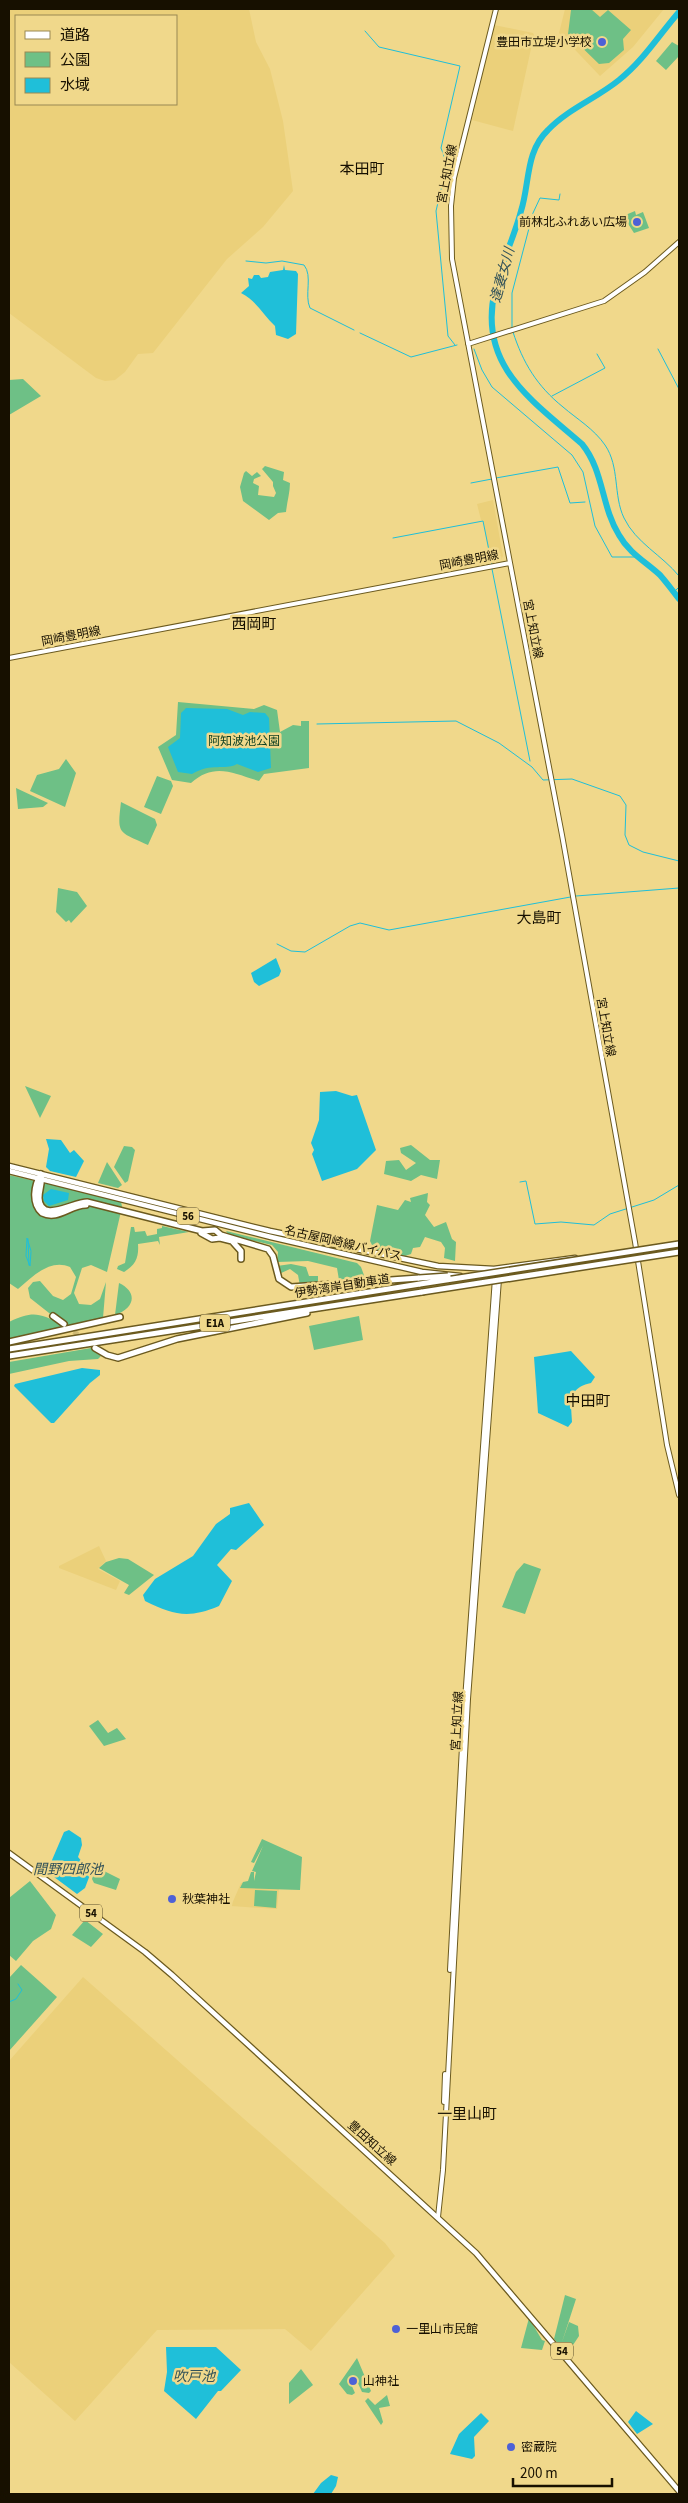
<svg xmlns="http://www.w3.org/2000/svg" width="688" height="2503" font-family="'Source Sans 3','Noto Sans JP',sans-serif">
<style>
.built{fill:#ebd07a;fill-rule:evenodd}
.green{fill:#6ec086}
.water{fill:#1fbfd9}
.lines{fill:none;stroke-linecap:round;stroke-linejoin:round}
.stream{stroke:#1fbfd9;stroke-width:1}
.river{stroke:#1fbfd9;stroke-width:6}
.highway-tunnel{stroke:#cfba76;stroke-width:5;stroke-dasharray:5 2.5;stroke-linecap:butt}
.secondary-casing{stroke:#6b5a1f;stroke-width:6}
.primary-casing{stroke:#6b5a1f;stroke-width:7}
.highway-casing{stroke:#6b5a1f;stroke-width:8}
.secondary{stroke:#fff;stroke-width:4}
.primary{stroke:#fff;stroke-width:4.5}
.highway{stroke:#fff;stroke-width:5}
.highway-bridge-casing{stroke:#6b5a1f;stroke-width:8;stroke-linecap:butt}
.highway-bridge{stroke:#fff;stroke-width:5}
.poi-dot{fill:#4e61d6;stroke:#f0d88b;stroke-width:2}
.labels{text-anchor:middle;stroke-width:5;stroke-linejoin:round;paint-order:stroke}
.shield{fill:#f0d88b;stroke:#584c2a;stroke-width:1}
.shield-label{font-size:11px;font-weight:bold;fill:#171000}
.poi-label{font-size:12px;fill:#171000;stroke:#f0d88b;text-anchor:start}
.street-label{font-size:12px;fill:#171000;stroke:#f0d88b}
.park-label{font-size:12px;fill:#0f4022;stroke:#f0d88b}
.water-label{font-size:14px;font-style:italic;fill:#345359;stroke:#f0d88b}
.quarter-label{font-size:15px;fill:#171000;stroke:#f0d88b}
</style>
<rect width="100%" height="100%" fill="#f0d88b"/>
<path class="built" d="M9,9H249L256,42L270,69L283,121L293,191L263,227L227,259L153,353L138,354L125,372L115,380L105,381L96,378L9,313ZM176,16V104H16V16Z
M565,9H664L633,47L600,76L559,33Z
M494,25L533,33L534,35L513,131L472,120Z
M493,500L503,556L501,560L490,562L483,520H481L477,504Z
M99,1546L106,1561L98,1569L120,1581L116,1590L59,1568V1566Z
M241,1883L279,1888L277,1909L231,1906Z
M83,1977L385,2243L395,2256L311,2351L285,2329L157,2330L75,2421L9,2362V2061Z"/>
<path class="green" d="M576,9H591L600,17L608,10L631,30L623,39L624,50L609,63L599,64L568,34L571,10Z
M672,42L679,46V56L666,70L656,61Z
M635,211L636,215L643,212L649,228L634,233L623,216Z
M23,379L41,396L9,415V380Z
M265,466L284,472L283,480L290,483C290,492 287,502 286,512L278,513L269,520L243,501L240,487L244,473L246,471L252,476L257,472L261,476L254,479L253,483L259,486L258,495L274,497L276,493L273,486V482L262,469Z
M178,702L254,709L264,705L277,710L280,732L293,725L301,726V721H309V768L264,774L259,781C233,773 214,762 191,783L172,780L158,747L176,735Z
M66,759L76,773L65,807L30,791L37,775L59,769Z
M157,776L171,781L173,786L161,814L144,807Z
M16,788L48,803L43,807L18,809Z
M121,802L155,819L157,825L148,845C118,831 117,835 121,802Z
M58,888L77,892L87,906L71,923L69,920L66,922L56,912Z
M25,1086L51,1096L40,1118Z
M411,1145L430,1160H440L437,1179L421,1175L411,1181L384,1174L386,1161L399,1160L406,1170L416,1163L401,1153L400,1148Z
M124,1146L132,1147L135,1150L128,1181L125,1183L114,1167Z
M107,1162L122,1185L118,1188L98,1183Z
M9,1175L121,1201L122,1207L107,1272L91,1265L82,1268L74,1293L79,1304L91,1305L100,1299L106,1282L103,1318L9,1340V1322C35,1310 38,1314 63,1324L30,1298L28,1288L33,1282L40,1281L53,1296L63,1300L71,1294L76,1277L70,1267C50,1258 32,1277 18,1289L9,1283Z
M428,1193L427,1202L430,1205L425,1215L434,1227L446,1222L452,1239L456,1242L455,1261L444,1258L445,1248L441,1242L425,1237L420,1247L413,1248L411,1254L405,1256L374,1249L370,1241L377,1205L398,1210L405,1200L411,1202L410,1198Z
M162,1226L189,1232L159,1237L160,1245L158,1241L138,1244C139,1257 136,1265 124,1272L117,1269L118,1266L125,1263L131,1227H134L135,1232L145,1231L147,1236L157,1234V1229L162,1228Z
M226,1231L357,1263L361,1267L365,1278L339,1280L337,1268L308,1261L277,1262L278,1252L272,1245L229,1235Z
M291,1264L306,1267L309,1276H318V1283L300,1286L298,1275L290,1269L279,1274L277,1266Z
M119,1283C138,1292 135,1308 115,1315Z
M359,1316L363,1340L314,1350L309,1326Z
M91,1348L101,1356L98,1359L69,1361L9,1374V1362Z
M119,1558L128,1559L154,1575L129,1595L124,1593L129,1585L99,1568L106,1562Z
M524,1563L541,1569L525,1614L502,1607L516,1572Z
M98,1720L108,1733L117,1728L126,1739L104,1746L89,1726Z
M262,1839L302,1857L300,1890L240,1888L243,1882L248,1881L251,1872H254V1881L256,1872L252,1871L263,1846L254,1863L251,1862Z
M100,1869L120,1879L116,1890L94,1883L92,1879L95,1870Z
M30,1881L56,1915L51,1929L33,1941L16,1961L9,1955V1898Z
M255,1890L277,1891L276,1908L254,1906Z
M85,1920L103,1934L91,1947L72,1935Z
M21,1965L57,1997L9,2051V1978Z
M565,2295L576,2299L562,2342L569,2322L578,2326L579,2336L571,2348L568,2347L571,2349L568,2355L554,2339Z
M529,2318L542,2340L545,2341L542,2350L521,2348Z
M357,2358L371,2391L369,2393L362,2392L356,2379L350,2382L355,2393L352,2395L347,2394L339,2384Z
M301,2369L313,2385L289,2404V2383Z
M387,2395L390,2406L379,2408L383,2422L381,2425L365,2401L368,2398L375,2405Z"/>
<path class="water" d="M284,265L285,270L296,271L298,274L296,334L288,339L276,335L275,326C263,315 257,301 241,293L249,286L248,278L252,279L254,275H259L261,278L268,277L270,272L283,270Z
M186,708L227,709L243,715L250,712L265,713L269,718L271,768L258,772L237,764C224,771 212,762 192,774L178,772L168,747L180,738L181,713Z
M276,958L281,971L279,976L259,986L254,982L251,973Z
M336,1091L352,1096L357,1095L376,1150L357,1169L322,1181L312,1154L314,1150L311,1143L319,1120L320,1092Z
M46,1139L61,1140L70,1153L74,1150L84,1161L76,1177L50,1171L46,1167L49,1149Z
M51,1189L69,1193L68,1200L49,1206L44,1201L43,1195Z
M571,1351L595,1377L591,1383C567,1388 571,1403 572,1422L568,1427L538,1413L534,1357Z
M82,1368L100,1370V1375L90,1383L54,1423H51L14,1386L15,1384Z
M249,1503L264,1525L236,1550L231,1549L217,1565L232,1581L219,1606C188,1619 174,1615 145,1601L143,1595L155,1579L193,1556L216,1524L230,1514V1508Z
M69,1830L81,1838L82,1845L78,1857L91,1872L85,1888L77,1894L50,1874L52,1860L64,1832Z
M166,2347H216L241,2370L221,2391H218L196,2419L164,2391L167,2372Z
M636,2411L653,2424L637,2434L628,2422Z
M481,2413L489,2421L474,2437L475,2456L472,2459L450,2454L459,2434Z
M331,2475L338,2477L336,2486L331,2494H313L321,2483Z"/>
<g class="lines">
<path class="stream" d="M365,31L379,47L460,66L441,148L447,164L436,211L448,336L455,345
M246,261L266,263L282,261L304,265C313,276 304,295 310,308L354,330
M512,328V293L533,213L540,198L559,200L560,194
M513,332C523,363 537,386 563,407C577,419 594,429 605,445C620,467 613,495 624,518C636,543 662,555 679,576
M360,333L411,357L457,345
M474,349L482,370L492,387L572,455L583,472L595,526L612,557H637
M658,349L679,389
M552,396L605,368L597,354
M496,478L558,467L570,503L585,502
M471,483L492,479
M393,538L483,521L492,565
M492,569L530,761
M674,592L679,587
M317,724L456,721L499,743L532,767L543,780L572,779L620,796L626,805L625,835L629,845L643,852L679,861
M277,944L291,951L305,952L350,926L360,923L389,930L576,896L679,888
M520,1182L526,1181L535,1224L561,1222L594,1225L610,1214L654,1200L679,1185
M28,1239L29,1265
M31,1251L27,1238L26,1256L30,1266L31,1252
M9,2002L16,1999L22,1990L18,1984"/>
<path class="river" d="M679,12C659,35 643,61 619,80C597,98 568,109 548,130C525,152 530,183 521,211C514,238 501,263 495,290C477,366 533,401 582,444C604,471 601,506 619,535C629,553 646,562 660,575C667,583 673,591 679,599"/>
<path class="highway-tunnel" d="M68,1327L91,1345"/>
<defs>
<path id="secondary" d="M496,9L454,178L451,206L452,259L562,835L635,1242L667,1445L679,1495
M468,344L604,301L645,272L679,242
M9,658L510,563
M450,1970L463,1728L495,1278
M444,2102L445,2074
M438,2217L443,2170L468,1699L499,1279"/>
<path id="primary" d="M9,1166L270,1231L438,1266L494,1269L575,1258
M9,1171L271,1237L422,1272L460,1276
M472,1277L495,1278L537,1272
M9,1853L145,1952L172,1975L476,2253L679,2491"/>
<path id="highway" d="M41,1174C43,1182 39,1189 39,1198C40,1224 73,1202 87,1202L202,1231L215,1230L221,1235L268,1249L273,1256L279,1279L291,1287L419,1278
M41,1174C34,1185 31,1203 42,1213C58,1221 70,1205 86,1205
M201,1233L212,1239L220,1238L232,1241L241,1251V1259
M53,1316L64,1324
M9,1342L120,1317
M95,1348L107,1355L118,1358L177,1339L307,1313
M9,1349L420,1284
M9,1356L422,1292"/>
</defs>
<use href="#secondary" class="secondary-casing"/>
<use href="#primary" class="primary-casing"/>
<use href="#highway" class="highway-casing"/>
<use href="#secondary" class="secondary"/>
<use href="#primary" class="primary"/>
<use href="#highway" class="highway"/>
<defs>
<path id="highway-bridge" d="M419,1278L448,1276
M420,1284L679,1244
M422,1292L679,1252"/>
</defs>
<use href="#highway-bridge" class="highway-bridge-casing"/>
<use href="#highway-bridge" class="highway-bridge"/>
</g>
<g class="poi-dot">
<circle cx="602" cy="42" r="5"/>
<circle cx="637" cy="222" r="5"/>
<circle cx="172" cy="1899" r="5"/>
<circle cx="396" cy="2329" r="5"/>
<circle cx="353" cy="2381" r="5"/>
<circle cx="511" cy="2447" r="5"/>
</g>
<g class="labels">
<g class="shield">
<rect x="177" y="1207.5" width="22" height="17" rx="4"/>
<rect x="200" y="1314.5" width="30" height="17" rx="4"/>
<rect x="80" y="1904.5" width="22" height="17" rx="4"/>
<rect x="551" y="2342.5" width="22" height="17" rx="4"/>
</g>
<g class="shield-label">
<text x="188" y="1220">56</text>
<text x="215" y="1327">E1A</text>
<text x="91" y="1917">54</text>
<text x="562" y="2355">54</text>
</g>
<g class="poi-label">
<text x="592" y="46" text-anchor="end">豊田市立堤小学校</text>
<text x="627" y="226" text-anchor="end">前林北ふれあい広場</text>
<text x="182" y="1903">秋葉神社</text>
<text x="406" y="2333">一里山市民館</text>
<text x="363" y="2385">山神社</text>
<text x="521" y="2451">密蔵院</text>
</g>
<g class="street-label">
<text transform="translate(447 174) rotate(-79)" y="4">宮上知立線</text>
<text transform="translate(469 560) rotate(-11)" y="4">岡崎豊明線</text>
<text transform="translate(533 629) rotate(79)" y="4">宮上知立線</text>
<text transform="translate(71 636) rotate(-11)" y="4">岡崎豊明線</text>
<text transform="translate(606 1027) rotate(80)" y="4">宮上知立線</text>
<text transform="translate(343 1243) rotate(13)" y="4">名古屋岡崎線バイパス</text>
<text transform="translate(342 1286) rotate(-9)" y="4">伊勢湾岸自動車道</text>
<text transform="translate(457 1721) rotate(-87)" y="4">宮上知立線</text>
<text transform="translate(372 2143) rotate(42)" y="4">豊田知立線</text>
</g>
<g class="park-label">
<text x="244" y="745">阿知波池公園</text>
</g>
<g class="water-label">
<text transform="translate(502 275) rotate(-75)" y="5">逢妻女川</text>
<text x="68" y="1874">間野四郎池</text>
<text x="194" y="2381">吹戸池</text>
</g>
<g class="quarter-label">
<text x="362" y="174">本田町</text>
<text x="254" y="629">西岡町</text>
<text x="539" y="923">大島町</text>
<text x="588" y="1406">中田町</text>
<text x="467" y="2119">一里山町</text>
</g>
</g>
<rect width="688" height="2503" fill="none" stroke="#171000" stroke-width="20"/>
<rect x="15" y="15" width="162" height="90" fill="#f0d88b" stroke="#998853"/>
<rect x="25" y="31" width="25" height="8" fill="#ffffff" stroke="#998853"/>
<text x="60" y="40" font-size="15" fill="#171000">道路</text>
<rect x="25" y="52" width="25" height="15" fill="#6ec086" stroke="#998853"/>
<text x="60" y="65" font-size="15" fill="#171000">公園</text>
<rect x="25" y="78" width="25" height="15" fill="#1fbfd9" stroke="#998853"/>
<text x="60" y="90" font-size="15" fill="#171000">水域</text>
<path d="M513 2478v8h99v-8" fill="none" stroke="#171000" stroke-width="2.5"/>
<text x="520" y="2478" font-size="15" fill="#171000" stroke="#f0d88b" stroke-width="4" paint-order="stroke">200 m</text>
</svg>
